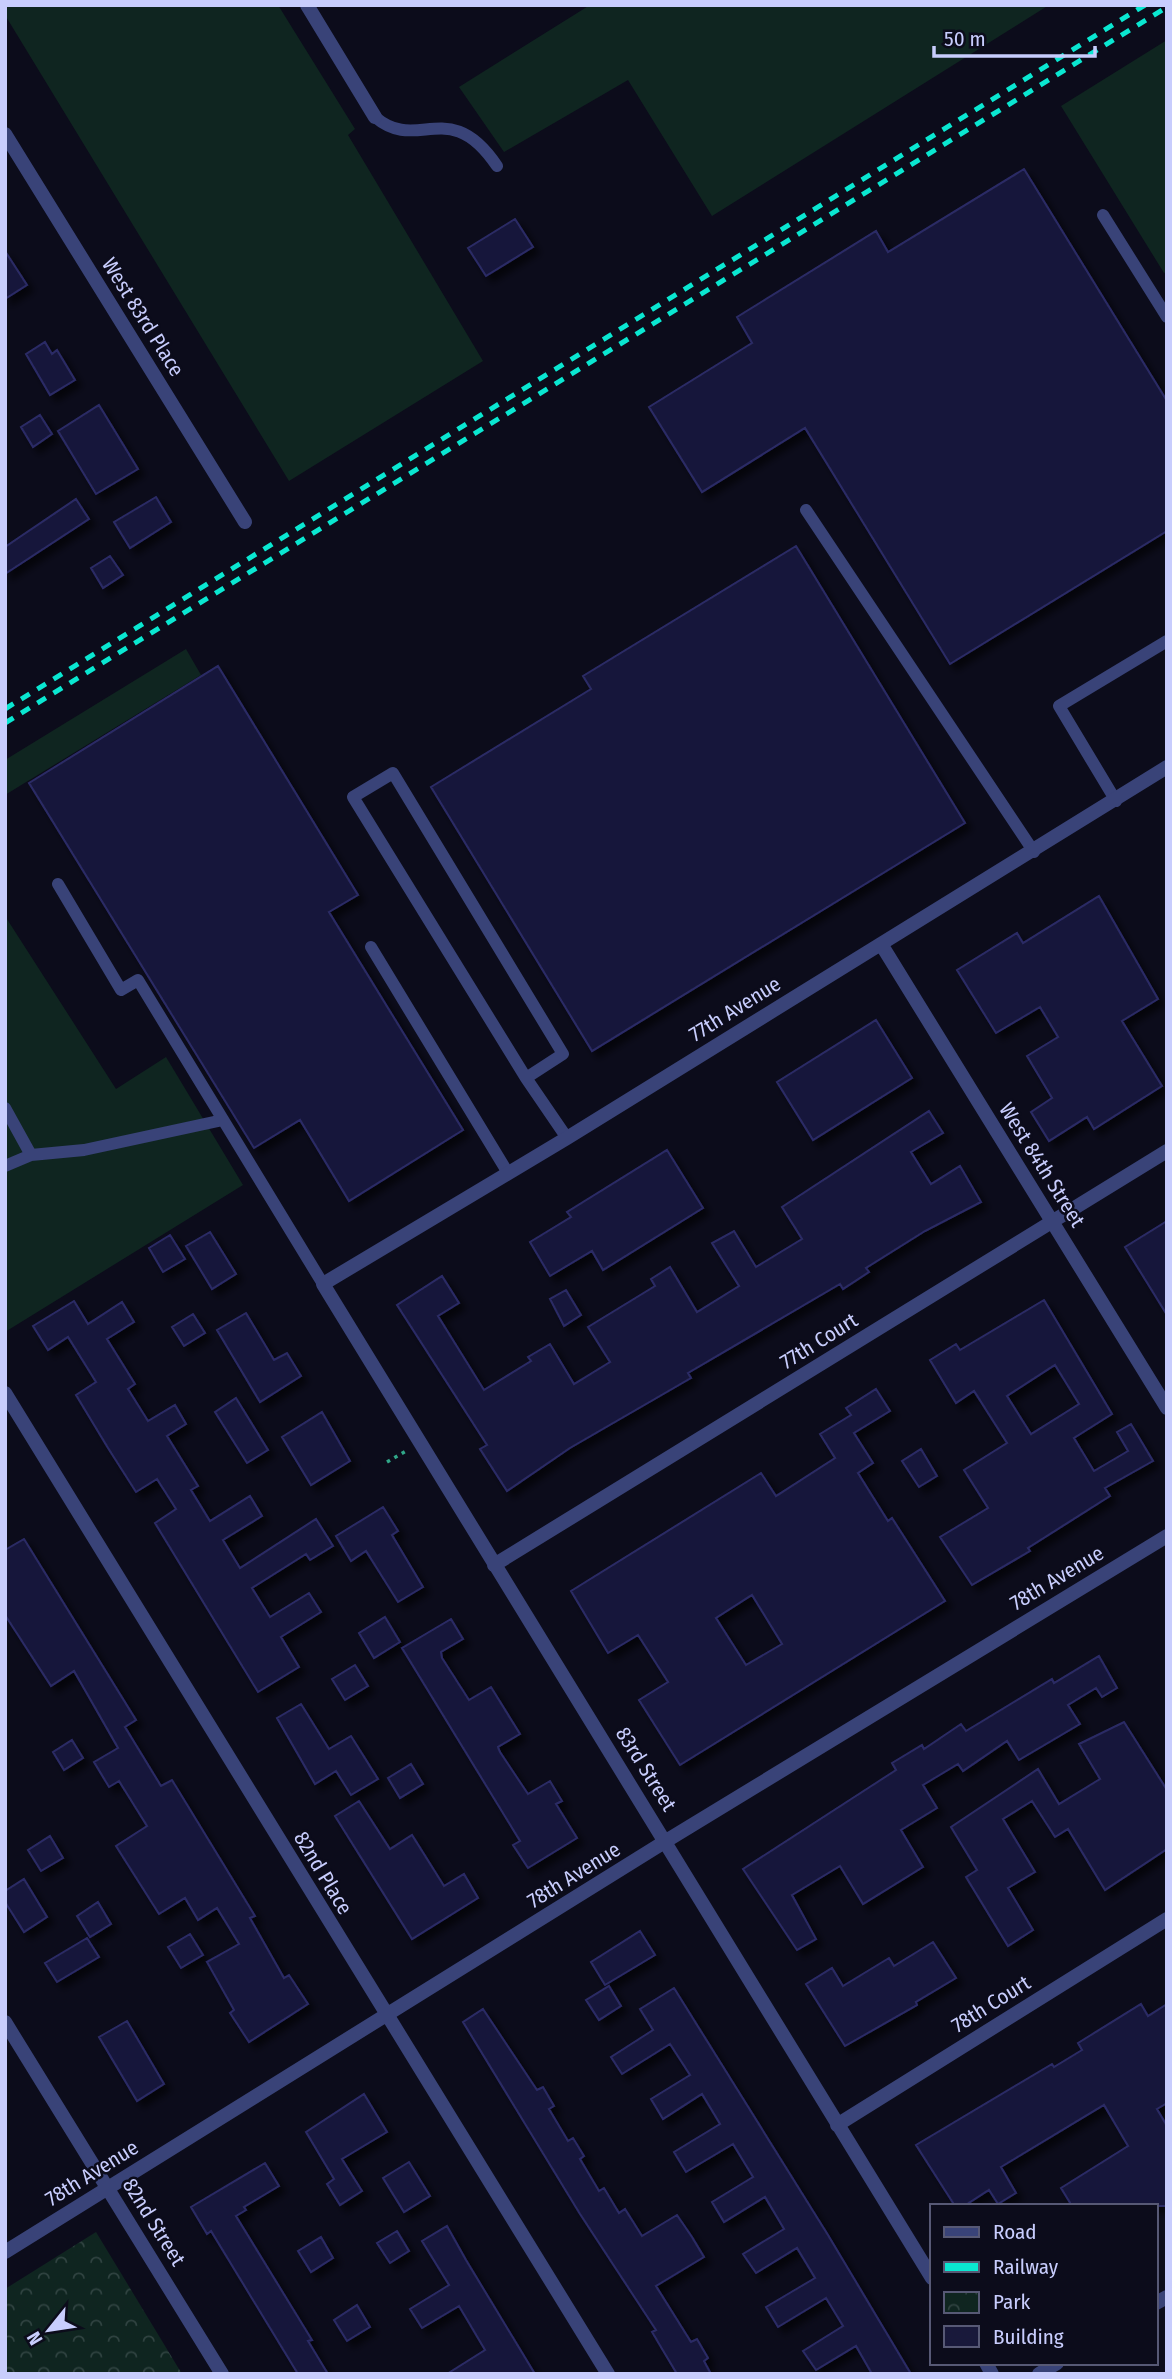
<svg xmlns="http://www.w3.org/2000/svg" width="1172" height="2379" font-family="'Fira Sans Condensed',sans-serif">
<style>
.grass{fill:#0f2520}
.park{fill:url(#park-crowns)}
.building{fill:#19193b;stroke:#2c2c66;stroke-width:2;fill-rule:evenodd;filter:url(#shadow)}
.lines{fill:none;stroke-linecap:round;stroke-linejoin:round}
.path{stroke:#31a789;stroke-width:3.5;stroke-dasharray:3.5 5;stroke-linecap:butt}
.lane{stroke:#394378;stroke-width:12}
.street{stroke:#394378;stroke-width:14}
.rail{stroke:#0ae7d1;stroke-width:5;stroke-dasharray:10 9;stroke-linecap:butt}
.labels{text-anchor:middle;stroke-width:5;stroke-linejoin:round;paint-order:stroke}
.street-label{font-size:21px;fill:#c8cdfd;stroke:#0c0c1b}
</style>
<defs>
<pattern id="park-crowns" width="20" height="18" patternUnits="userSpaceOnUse" patternTransform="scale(1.75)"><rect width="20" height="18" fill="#0f2520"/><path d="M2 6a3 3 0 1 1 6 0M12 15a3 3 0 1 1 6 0" fill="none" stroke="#304341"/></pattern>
<filter id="shadow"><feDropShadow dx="6" dy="6" stdDeviation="3.5" flood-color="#0009"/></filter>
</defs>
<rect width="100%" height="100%" fill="#0c0c1b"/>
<path class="grass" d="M5,5H278L355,129L348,135L483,361L289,481L5,15Z
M590,5H1049L712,216L628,80L504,152L459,87Z
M1167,40V272L1164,273L1061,106Z
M186,649L201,675L5,795V760Z
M5,916L116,1089L166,1057L243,1185L5,1332Z"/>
<path class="park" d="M96,2232L182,2374H5V2289Z"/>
<path class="building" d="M1024,169L1167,401V531L950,664L805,428L702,492L649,407L752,343L737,317L876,231L888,252Z
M515,219L533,247L486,276L468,248Z
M5,251L27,285L5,299Z
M45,342L52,354L57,350L75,380L50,395L26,354Z
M99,405L138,469L96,494L58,431Z
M40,415L52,434L33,447L21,427Z
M156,497L171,522L130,548L114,522Z
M76,499L89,519L5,574V547Z
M796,546L965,823L592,1051L431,787L591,689L583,676Z
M110,556L123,575L103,588L91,568Z
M218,666L358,895L329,912L463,1130L349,1201L300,1120L254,1148L29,783Z
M1099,896L1158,999L1122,1021L1162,1086L1094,1129L1087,1117L1049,1141L1031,1112L1052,1098L1027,1056L1058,1037L1040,1007L996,1033L957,970L1017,933L1023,943Z
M876,1020L912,1078L813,1140L777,1082Z
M929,1111L943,1133L911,1152L931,1184L960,1166L981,1202L925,1231L866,1268L869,1272L843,1289L840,1284L688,1373L691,1378L570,1448L507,1491L480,1449L487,1445L397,1305L442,1276L459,1303L438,1316L484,1390L531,1361L528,1357L550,1344L574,1384L610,1362L588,1327L655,1286L651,1279L670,1267L697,1312L739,1286L712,1243L734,1231L756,1267L802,1239L782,1207Z
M667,1150L703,1208L603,1270L592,1251L550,1276L530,1242L571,1217L567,1212Z
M1167,1221V1315L1125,1247Z
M210,1232L236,1274L212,1289L186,1246Z
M170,1235L185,1259L163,1272L149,1248Z
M566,1290L581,1315L564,1326L550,1299Z
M1044,1300L1112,1414L1074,1438L1094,1471L1128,1451L1117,1432L1131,1424L1153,1461L1105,1488L1110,1496L1028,1548L1030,1551L972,1585L940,1537L988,1508L964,1470L1007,1443L974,1391L956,1403L930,1360L956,1344L960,1350ZM1055,1365L1079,1404L1031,1434L1007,1396Z
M74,1301L88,1324L122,1302L134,1322L107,1339L135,1384L128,1389L148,1421L175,1405L186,1424L167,1436L198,1486L191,1490L210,1521L250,1496L262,1516L223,1540L240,1568L316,1519L333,1546L310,1560L306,1554L252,1588L270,1617L309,1593L321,1612L281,1637L299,1667L258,1692L155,1523L176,1509L157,1479L136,1492L108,1448L76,1395L96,1382L68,1337L48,1350L33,1326Z
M246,1313L274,1360L287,1353L301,1376L260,1402L217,1330Z
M193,1314L205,1333L184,1346L172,1327Z
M876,1389L890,1411L854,1433L873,1463L858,1473L888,1521L892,1518L945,1601L680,1765L639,1700L668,1682L638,1635L608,1653L571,1591L761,1473L776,1496L835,1458L820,1434L851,1415L846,1408ZM752,1595L782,1644L746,1665L716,1618Z
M236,1398L268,1450L247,1463L215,1412Z
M322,1412L350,1461L311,1485L282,1437Z
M921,1449L937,1476L919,1487L902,1461Z
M383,1507L398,1531L392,1535L423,1587L398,1602L366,1551L351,1561L336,1536Z
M24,1539L136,1720L125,1727L161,1786L172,1780L255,1916L250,1918L284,1978L289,1975L308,2004L249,2042L230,2013L234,2010L207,1962L239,1944L217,1908L198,1920L185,1898L159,1914L116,1846L147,1826L119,1781L109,1787L94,1762L118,1748L74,1671L51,1686L5,1615V1550Z
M385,1617L400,1642L374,1658L359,1633Z
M451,1619L463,1639L441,1652L442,1658L469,1700L491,1687L520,1734L498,1747L500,1752L528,1794L550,1781L562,1801L556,1804L577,1838L528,1868L513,1845L520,1841L402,1648Z
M1099,1656L1117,1688L1102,1697L1096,1688L1068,1705L1080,1724L1019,1760L1007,1741L963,1771L958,1764L923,1785L937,1808L901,1830L923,1867L863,1904L840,1866L792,1895L816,1939L797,1950L743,1869L896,1770L892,1763L922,1745L924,1749L961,1724L966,1731L1052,1679L1054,1683Z
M355,1665L368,1686L345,1700L332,1679Z
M301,1704L329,1749L351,1736L378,1779L351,1795L336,1771L315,1784L277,1718Z
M1124,1722L1167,1790V1849L1105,1890L1068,1829L1055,1837L1032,1801L1003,1819L1035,1872L1008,1888L1033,1930L1008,1946L966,1877L977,1870L951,1827L1038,1769L1059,1804L1100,1779L1079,1744Z
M72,1740L83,1758L64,1770L53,1752Z
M411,1764L423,1784L400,1798L388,1778Z
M359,1801L390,1849L412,1835L444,1886L464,1874L478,1898L412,1939L335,1816Z
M50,1836L63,1858L41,1871L28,1850Z
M24,1879L47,1917L24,1932L5,1902V1891Z
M98,1902L111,1924L90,1937L77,1916Z
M640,1931L655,1955L605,1985L591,1962Z
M190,1934L203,1955L181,1968L168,1947Z
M87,1938L99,1957L57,1982L45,1963Z
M933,1942L956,1978L916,2002L917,2005L845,2046L806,1984L832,1968L843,1986L889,1958L894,1966Z
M609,1986L621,2006L599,2020L586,2000Z
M674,1988L828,2235L911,2374H872L856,2346L816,2370L803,2351L843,2326L826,2298L778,2327L766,2307L815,2278L797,2248L756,2273L743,2254L784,2229L765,2197L724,2222L712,2202L753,2177L733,2144L686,2172L674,2152L720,2124L702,2094L663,2119L651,2099L690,2075L670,2044L622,2074L611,2057L653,2030L640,2009Z
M1141,2004L1148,2016L1167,2004V2103L1157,2109L1167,2126V2206H1072L1061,2188L1128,2146L1104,2105L1001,2167L1016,2193L998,2204L989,2190L964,2206H955L916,2145L1052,2064L1054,2067L1082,2050L1078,2043Z
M483,2009L537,2090L543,2087L554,2106L549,2109L568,2141L573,2138L584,2156L580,2159L599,2191L604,2188L619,2213L625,2209L642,2236L677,2215L692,2237L704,2257L656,2286L691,2342L697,2339L708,2358L704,2361L711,2374H677L652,2332L656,2330L580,2214L463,2022Z
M127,2021L164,2084L137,2101L99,2037Z
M364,2094L387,2132L342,2159L362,2191L340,2205L327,2184L334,2179L306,2132Z
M409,2162L430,2196L404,2212L383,2178Z
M265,2163L279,2186L244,2207L246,2210L236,2216L312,2340L308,2341L328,2374H298L211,2231L207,2234L191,2207Z
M447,2226L466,2260L535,2374H447L485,2350L459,2306L422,2328L410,2309L449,2285L422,2241Z
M397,2231L409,2251L390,2263L377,2243Z
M321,2237L333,2258L311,2272L298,2251Z
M357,2305L370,2327L347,2341L334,2320Z"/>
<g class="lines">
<path class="path" d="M387,1462L406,1451"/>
<path class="lane" d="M375,117C418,154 449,95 497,166
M1103,215L1167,317
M806,510L1034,852
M1116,801L1059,706L1167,641
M58,884L121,990L138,980L323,1284
M371,947L508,1173
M526,1078L563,1054L393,773L353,797L526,1078L567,1138
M5,1108L31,1155
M5,1166L31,1155L84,1150L223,1120"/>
<path class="street" d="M307,5L375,117
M5,134L245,522
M881,944L1167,1408
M5,1393L608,2374
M494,1565L1167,1151
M5,2022L222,2374
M837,2125L1167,1919
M5,2252L666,1841L1167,1536
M932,2278L323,1284L567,1138L1167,767
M1156,2303L1167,2297
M986,2363L992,2374
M1039,2374L1057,2363"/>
<path class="rail" d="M5,709L1145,5
M5,723L1167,7"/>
</g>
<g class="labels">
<g class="street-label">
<text transform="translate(143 317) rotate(58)" y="7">West 83rd Place</text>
<text transform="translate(735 1009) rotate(-32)" y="7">77th Avenue</text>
<text transform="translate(1042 1165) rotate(58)" y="7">West 84th Street</text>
<text transform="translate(819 1341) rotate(-32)" y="7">77th Court</text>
<text transform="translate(1057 1578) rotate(-31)" y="7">78th Avenue</text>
<text transform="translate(646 1769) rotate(58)" y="7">83rd Street</text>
<text transform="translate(323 1873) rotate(59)" y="7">82nd Place</text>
<text transform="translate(574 1875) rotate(-32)" y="7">78th Avenue</text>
<text transform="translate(991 2004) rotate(-32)" y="7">78th Court</text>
<text transform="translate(92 2173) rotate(-32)" y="7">78th Avenue</text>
<text transform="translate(154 2222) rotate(58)" y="7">82nd Street</text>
</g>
</g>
<rect width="1172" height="2379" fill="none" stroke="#c8cdfd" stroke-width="14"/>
<rect x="930" y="2204" width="228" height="161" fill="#0c0c1b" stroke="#575975" stroke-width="2"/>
<rect x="944" y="2227" width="35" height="10" fill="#394378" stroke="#575975" stroke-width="2"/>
<text x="993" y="2239" font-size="21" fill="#c8cdfd">Road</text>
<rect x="944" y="2262" width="35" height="10" fill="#0ae7d1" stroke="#575975" stroke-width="2"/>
<text x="993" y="2274" font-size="21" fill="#c8cdfd">Railway</text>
<rect x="944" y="2292" width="35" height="21" fill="url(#park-crowns)" stroke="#575975" stroke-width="2"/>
<text x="993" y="2309" font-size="21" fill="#c8cdfd">Park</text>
<rect x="944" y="2326" width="35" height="21" fill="#19193b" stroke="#575975" stroke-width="2"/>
<text x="993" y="2344" font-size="21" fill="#c8cdfd">Building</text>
<g transform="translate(49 2330) rotate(240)" stroke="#0c0c1b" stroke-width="5" paint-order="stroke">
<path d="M0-5L12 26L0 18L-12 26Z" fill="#c8cdfd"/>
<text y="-10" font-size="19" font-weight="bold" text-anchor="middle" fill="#c8cdfd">N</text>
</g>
<path d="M934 46v10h161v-10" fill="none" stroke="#c8cdfd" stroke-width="3.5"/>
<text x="944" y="46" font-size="21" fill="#c8cdfd" stroke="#0c0c1b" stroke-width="5" paint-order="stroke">50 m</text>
</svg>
